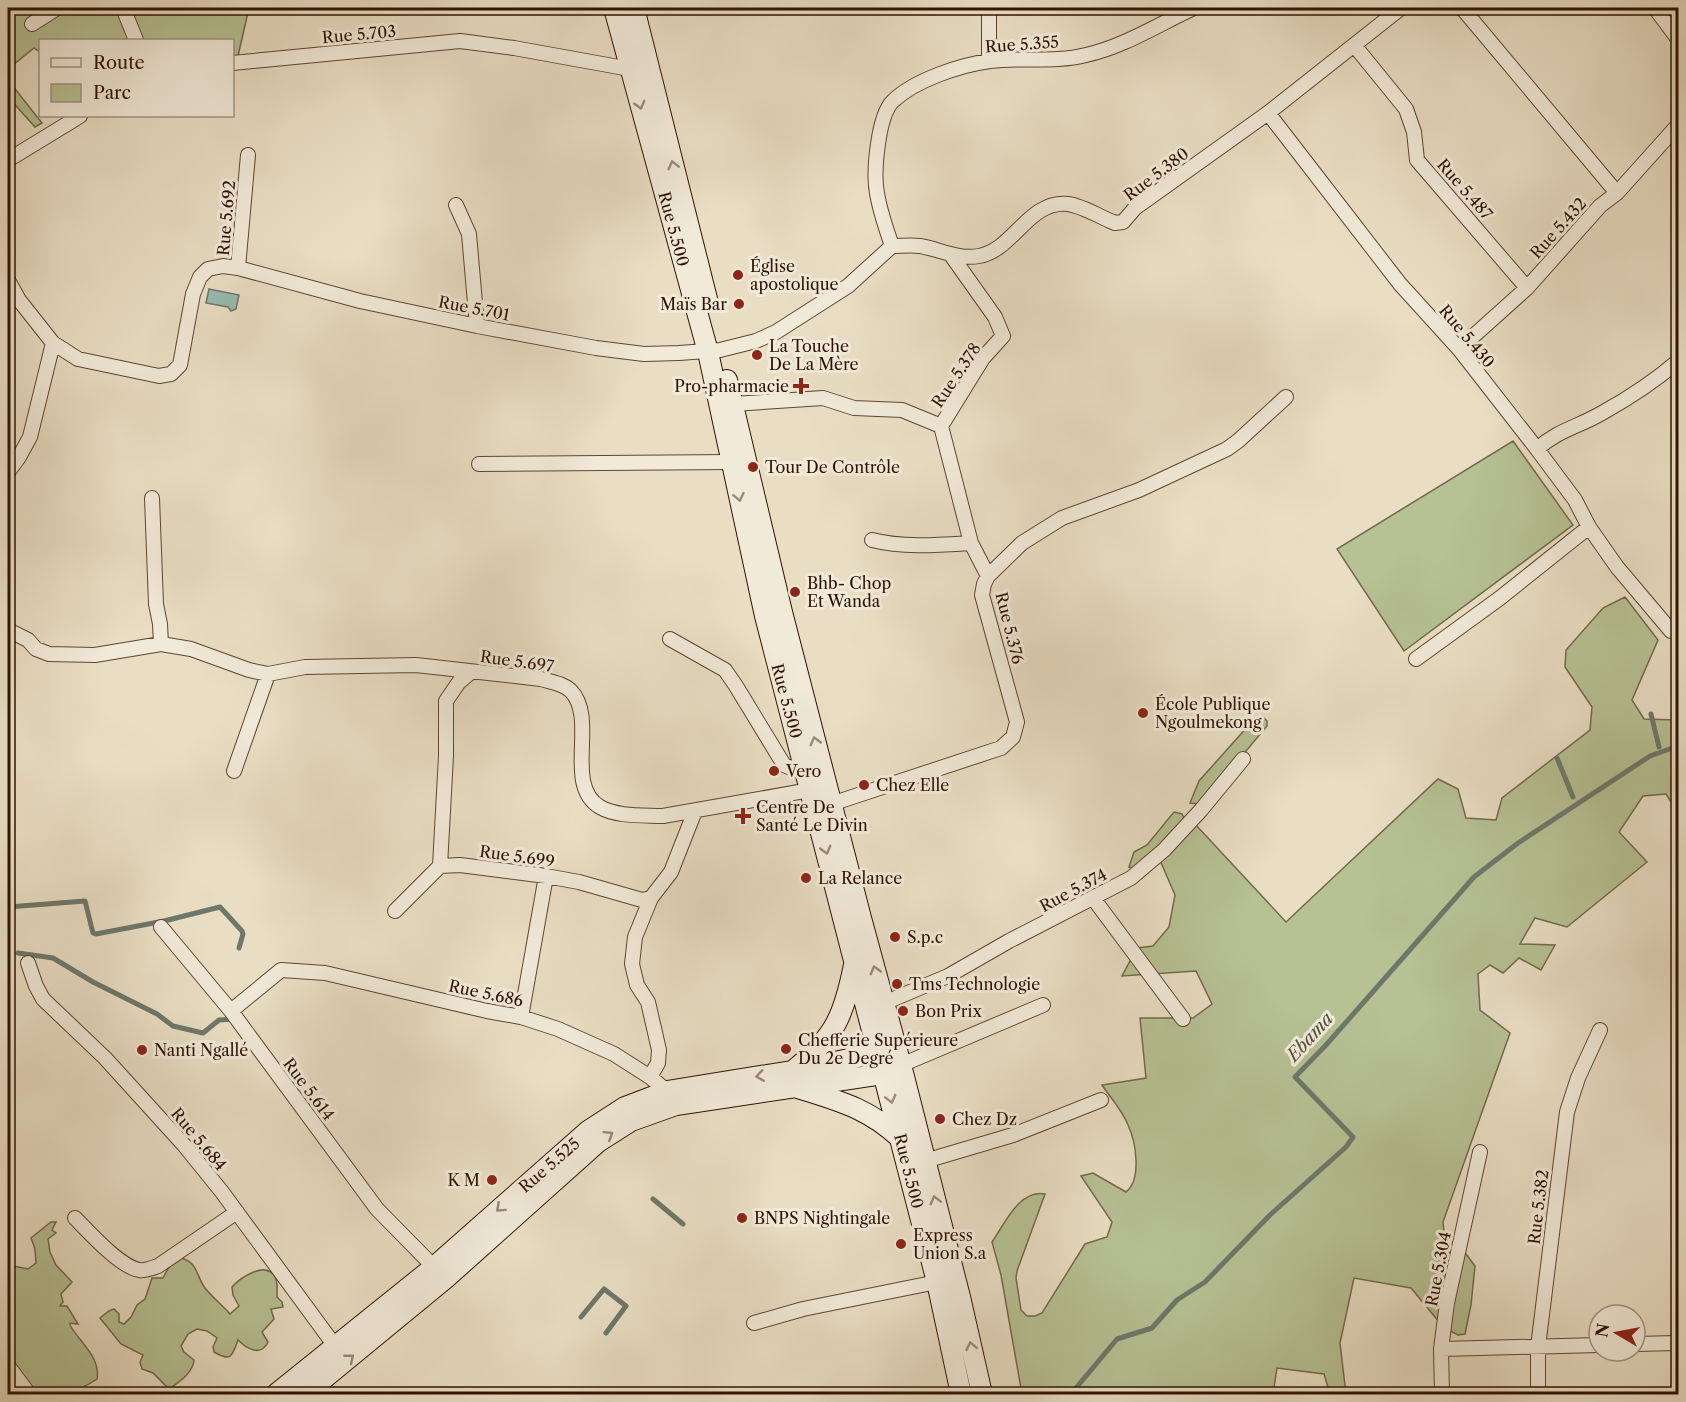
<svg xmlns="http://www.w3.org/2000/svg" width="1686" height="1402" font-family="'Libre Caslon Text',serif">
<style>
.green{fill:#b6c194;stroke:#726a4a;stroke-width:1.5}
.water{fill:#97bcb2;stroke:#6d786b;stroke-width:1.5}
.lines{fill:none;stroke-linecap:round;stroke-linejoin:round}
.stream{stroke:#6d786b;stroke-width:5}
.street-casing{stroke:#5e4631;stroke-width:16}
.secondary-casing{stroke:#2f1300;stroke-width:22}
.street{stroke:#f1ead9;stroke-width:14}
.secondary{stroke:#f1ead9;stroke-width:20}
.oneway{stroke:#9a8977}
.poi-dot{fill:#8f2418;stroke:#f1ead9;stroke-width:2}
.labels{text-anchor:middle;stroke-width:6;stroke-linejoin:round;paint-order:stroke}
.street-label{font-size:16px;fill:#2f1300;stroke:#f1ead9}
.poi-label{font-size:16px;fill:#2f1300;stroke:#f1ead9;text-anchor:start}
.water-label{font-size:18px;font-style:italic;fill:#534e3e;stroke:#f1ead9}
</style>
<rect width="100%" height="100%" fill="#e9dec4"/>
<filter id="stains"><feTurbulence type="fractalNoise" baseFrequency=".00333" numOctaves="4"/><feColorMatrix values="0 0 0 0 .2 0 0 0 0 .09 0 0 0 0 .02 0 0 0 .5 -.17"/></filter>
<radialGradient id="worn" r=".72"><stop offset=".6" stop-color="#630" stop-opacity="0"/><stop offset="1" stop-color="#630" stop-opacity=".3"/></radialGradient>
<path class="green" d="M8,8H249L238,56L233,57L232,40H40V52L34,48L8,69Z
M8,80L42,123L35,127L8,97Z
M1513,441L1573,525L1404,651L1337,549Z
M1625,597L1658,640L1632,700L1644,719L1678,720V813L1666,794L1643,796L1619,832L1647,862L1567,927L1535,918L1520,944L1555,945L1541,970L1519,958L1503,973L1490,965L1478,974L1480,1010L1510,1033L1443,1222L1446,1252L1466,1254L1475,1266L1471,1305L1465,1334L1458,1335L1444,1328L1411,1288L1354,1278L1340,1343L1346,1394H1330L1324,1374L1277,1368L1273,1394H1022L1001,1275L992,1242C1004,1225 1019,1189 1045,1194L1017,1271L1016,1278L1021,1310L1027,1316H1035L1042,1313L1085,1244L1107,1237L1112,1222L1081,1176L1093,1173L1126,1192C1142,1179 1136,1142 1128,1125C1123,1111 1110,1097 1102,1085L1146,1078L1140,1018H1193L1212,1004L1196,971L1122,976L1137,948L1153,946L1169,927L1175,895L1159,858L1195,824L1286,922L1438,779L1458,789L1466,818L1496,820L1502,798L1590,730L1592,707L1565,667L1566,650L1603,608Z
M1262,716L1267,721V726L1204,801L1199,804L1190,803L1199,781L1248,726Z
M1174,812L1182,814L1185,820L1171,840L1132,868L1129,867L1134,852L1147,845Z
M51,1222H56L52,1230L56,1233L48,1239L50,1252L56,1265L72,1282L61,1294L63,1302L60,1306H67L78,1324L70,1323V1325C79,1342 101,1357 97,1379C74,1395 57,1394 30,1394L8,1362V1265L28,1269L36,1263L35,1249L31,1238Z
M181,1258C198,1262 196,1276 205,1288C212,1297 222,1305 230,1314L239,1306L233,1295L232,1287C240,1278 266,1260 275,1277C278,1282 277,1290 277,1297L282,1302L283,1307L271,1309L274,1319L262,1332L268,1342C261,1357 247,1349 238,1340C232,1357 231,1362 214,1352L213,1347L217,1338L207,1331L197,1329L188,1334L181,1346L184,1352L194,1360C193,1373 179,1382 169,1389L153,1373L142,1369L140,1362L143,1355L121,1344L100,1318L109,1311L114,1309L119,1314V1322L124,1324L131,1317L137,1305L145,1299L152,1278H163C168,1268 171,1262 181,1258Z"/>
<path class="water" d="M209,289L239,295L236,309L231,311L228,307L206,303Z"/>
<g class="lines">
<path class="stream" d="M1651,714L1659,747
M1557,758L1573,797
M8,907L85,901L93,933L96,934L164,921L220,907L242,931L243,934L239,948
M18,953L53,958L93,982L157,1014L173,1026L203,1033L219,1020L235,1019
M653,1199L683,1224
M581,1317L604,1289L626,1306L606,1333
M1071,1394L1117,1339L1152,1328L1177,1300L1205,1282L1270,1215L1346,1147L1353,1137L1295,1077L1326,1045L1474,877L1518,843L1650,756L1678,746"/>
<defs>
<path id="street" d="M123,8L136,40
M989,8V61
M1462,8L1617,193
M1655,8L1678,39
M32,24L57,8
M1354,45L1406,109L1414,132L1417,160L1527,288
M232,63L460,41L514,48L630,69
M1268,113L1400,284L1459,349L1537,449C1558,430 1578,427 1602,413C1629,398 1655,381 1678,361
M8,160L80,116
M456,205L469,234L477,326
M892,246C886,228 880,212 877,193C873,173 878,115 893,101C915,80 960,65 990,61C1021,57 1055,63 1086,55C1123,47 1159,24 1194,8
M238,268L360,301L477,326L596,348L644,354L679,353L720,350L756,341L776,332L848,286L892,246C901,246 911,245 920,246C939,249 958,260 979,256C1014,250 1028,200 1068,204C1083,206 1100,217 1115,223L1123,222L1135,208L1268,113L1401,8
M8,280L19,300L53,343L30,437L19,457L8,472
M53,343L78,359L159,376L171,374L180,365L193,294L200,277L208,269L223,266L238,268L248,155
M1459,349L1527,288L1600,206L1617,193L1678,125
M733,404L823,398L854,408L902,410L941,426L983,358L1003,336L995,317L951,255
M941,426L971,543L988,576
M1537,449L1575,500L1589,527L1617,567L1671,631
M479,464L731,462
M152,498L156,604L160,624L161,644
M872,540C904,548 939,545 971,543
M8,630L28,640L36,649L49,654L95,655L161,644L191,649L249,670L268,674L305,667L416,665L541,679C550,682 563,683 571,691C598,719 563,785 600,807C617,817 643,815 663,816L810,790
M670,639L725,670L736,686L784,765L791,768L804,767
M1416,659L1500,598L1589,527
M234,771L268,674
M831,804L1001,748L1013,737L1017,722L982,595L984,584L988,576L1022,543L1062,518L1139,490L1227,449L1238,441L1286,397
M440,866L446,756V701L459,682L471,672
M1093,898L1183,1019
M395,911L440,866L460,865L546,876L579,882L642,900L651,898
M161,927L231,1011L377,1209L434,1267
M28,963L36,986L43,999L105,1058L184,1145L222,1192L335,1346
M884,1003L948,976L1009,941L1131,878L1164,850L1201,810L1243,759
M231,1011L281,970L325,973L487,1011L521,1017L558,1029L614,1054L650,1077L667,1091
M521,1017L546,876
M901,1065L1043,1005
M650,1077L658,1063L659,1050L648,1002L637,985L632,964L635,937L651,898L671,872L695,811
M925,1161L1013,1135L1101,1100
M75,1218C89,1232 119,1266 139,1270C146,1271 152,1268 158,1266L237,1212
M754,1323L803,1309L937,1282
M1635,1344L1678,1343
M1441,1349L1599,1345
M8,1366L29,1394
M1442,1394L1441,1349L1447,1303L1480,1152
M1538,1394V1347L1567,1112L1578,1078L1600,1030"/>
<path id="secondary" d="M614,8L708,352L765,616L937,1282L961,1394
M634,8L707,299
M727,380L782,612L861,918L901,1065L960,1297L982,1394
M795,1069C835,1037 844,1015 854,965
M798,1088C839,1101 868,1108 900,1138
M276,1394L434,1267L588,1131L625,1107L667,1091L792,1071L892,1050
M305,1394L446,1278L598,1142L631,1121L676,1105L896,1072"/>
</defs>
<use href="#street" class="street-casing"/>
<use href="#secondary" class="secondary-casing"/>
<use href="#street" class="street"/>
<use href="#secondary" class="secondary"/>
</g>
<defs><path id="oneway-chevron" d="M-2-3.5L2.5 0L-2 3.5" fill="none" stroke-width="1.6" stroke-linecap="round" stroke-linejoin="round" transform="scale(1.5)"/></defs>
<g class="oneway">
<use href="#oneway-chevron" transform="translate(640 105) rotate(75)"/>
<use href="#oneway-chevron" transform="translate(673 165) rotate(-104)"/>
<use href="#oneway-chevron" transform="translate(739 497) rotate(78)"/>
<use href="#oneway-chevron" transform="translate(815 741) rotate(-105)"/>
<use href="#oneway-chevron" transform="translate(826 850) rotate(75)"/>
<use href="#oneway-chevron" transform="translate(875 970) rotate(-105)"/>
<use href="#oneway-chevron" transform="translate(760 1076) rotate(172)"/>
<use href="#oneway-chevron" transform="translate(891 1099) rotate(76)"/>
<use href="#oneway-chevron" transform="translate(609 1135) rotate(-32)"/>
<use href="#oneway-chevron" transform="translate(935 1200) rotate(-104)"/>
<use href="#oneway-chevron" transform="translate(500 1208) rotate(138)"/>
<use href="#oneway-chevron" transform="translate(971 1346) rotate(-101)"/>
<use href="#oneway-chevron" transform="translate(350 1358) rotate(-39)"/>
</g>
<g class="poi-dot">
<circle cx="738" cy="275" r="6"/>
<circle cx="739" cy="304" r="6"/>
<circle cx="757" cy="355" r="6"/>
<path d="M798 377h6v6h6v6h-6v6h-6v-6h-6v-6h6z"/>
<circle cx="753" cy="467" r="6"/>
<circle cx="795" cy="592" r="6"/>
<circle cx="1143" cy="713" r="6"/>
<circle cx="774" cy="771" r="6"/>
<circle cx="864" cy="785" r="6"/>
<path d="M740 807h6v6h6v6h-6v6h-6v-6h-6v-6h6z"/>
<circle cx="806" cy="878" r="6"/>
<circle cx="895" cy="937" r="6"/>
<circle cx="897" cy="984" r="6"/>
<circle cx="903" cy="1011" r="6"/>
<circle cx="786" cy="1049" r="6"/>
<circle cx="142" cy="1050" r="6"/>
<circle cx="940" cy="1119" r="6"/>
<circle cx="492" cy="1180" r="6"/>
<circle cx="742" cy="1218" r="6"/>
<circle cx="901" cy="1244" r="6"/>
</g>
<g class="labels">
<g class="street-label">
<text transform="translate(359 34) rotate(-5)" y="6">Rue 5.703</text>
<text transform="translate(1022 44) rotate(-4)" y="6">Rue 5.355</text>
<text transform="translate(1156 174) rotate(-37)" y="6">Rue 5.380</text>
<text transform="translate(1465 189) rotate(49)" y="6">Rue 5.487</text>
<text transform="translate(226 218) rotate(-85)" y="6">Rue 5.692</text>
<text transform="translate(1558 228) rotate(-48)" y="6">Rue 5.432</text>
<text transform="translate(674 229) rotate(75)" y="6">Rue 5.500</text>
<text transform="translate(474 308) rotate(11)" y="6">Rue 5.701</text>
<text transform="translate(1467 336) rotate(50)" y="6">Rue 5.430</text>
<text transform="translate(956 375) rotate(-56)" y="6">Rue 5.378</text>
<text transform="translate(1010 628) rotate(76)" y="6">Rue 5.376</text>
<text transform="translate(517 661) rotate(8)" y="6">Rue 5.697</text>
<text transform="translate(787 701) rotate(75)" y="6">Rue 5.500</text>
<text transform="translate(517 856) rotate(8)" y="6">Rue 5.699</text>
<text transform="translate(1073 890) rotate(-28)" y="6">Rue 5.374</text>
<text transform="translate(486 993) rotate(12)" y="6">Rue 5.686</text>
<text transform="translate(309 1089) rotate(53)" y="6">Rue 5.614</text>
<text transform="translate(199 1139) rotate(50)" y="6">Rue 5.684</text>
<text transform="translate(549 1165) rotate(-41)" y="6">Rue 5.525</text>
<text transform="translate(909 1171) rotate(76)" y="6">Rue 5.500</text>
<text transform="translate(1538 1207) rotate(-83)" y="6">Rue 5.382</text>
<text transform="translate(1438 1269) rotate(-79)" y="6">Rue 5.304</text>
</g>
<g class="poi-label">
<text x="750" y="272">Église<tspan x="750" dy="18">apostolique</tspan></text>
<text x="727" y="310" text-anchor="end">Maïs Bar</text>
<text x="769" y="352">La Touche<tspan x="769" dy="18">De La Mère</tspan></text>
<text x="789" y="392" text-anchor="end">Pro-pharmacie</text>
<text x="765" y="473">Tour De Contrôle</text>
<text x="807" y="589">Bhb- Chop<tspan x="807" dy="18">Et Wanda</tspan></text>
<text x="1155" y="710">École Publique<tspan x="1155" dy="18">Ngoulmekong</tspan></text>
<text x="786" y="777">Vero</text>
<text x="876" y="791">Chez Elle</text>
<text x="756" y="813">Centre De<tspan x="756" dy="18">Santé Le Divin</tspan></text>
<text x="818" y="884">La Relance</text>
<text x="907" y="943">S.p.c</text>
<text x="909" y="990">Tms Technologie</text>
<text x="915" y="1017">Bon Prix</text>
<text x="798" y="1046">Chefferie Supérieure<tspan x="798" dy="18">Du 2e Degré</tspan></text>
<text x="154" y="1056">Nanti Ngallé</text>
<text x="952" y="1125">Chez Dz</text>
<text x="480" y="1186" text-anchor="end">K M</text>
<text x="754" y="1224">BNPS Nightingale</text>
<text x="913" y="1241">Express<tspan x="913" dy="18">Union S.a</tspan></text>
</g>
<g class="water-label">
<text transform="translate(1310 1037) rotate(-48)" y="6">Ebama</text>
</g>
</g>
<rect width="1686" height="1402" fill="none" stroke="#e9dec4" stroke-width="30"/>
<rect x="9" y="9" width="1668" height="1384" fill="none" stroke="#2f1300" stroke-width="3"/>
<rect x="15" y="15" width="1656" height="1372" fill="none" stroke="#2f1300" stroke-width="1.5"/>
<rect x="39" y="39" width="195" height="78" fill="#f1ead9" stroke="#a39482" stroke-width="1.5"/>
<rect x="51" y="58" width="30" height="9" fill="#f1ead9" stroke="#a39482" stroke-width="1.5"/>
<text x="93" y="69" font-size="18" fill="#2f1300">Route</text>
<rect x="51" y="84" width="30" height="18" fill="#b6c194" stroke="#a39482" stroke-width="1.5"/>
<text x="93" y="99" font-size="18" fill="#2f1300">Parc</text>
<g transform="translate(1617 1333) rotate(280)"><circle r="28" fill="#f1ead9" stroke="#a39482" stroke-width="1.5"/>
<path d="M0-4.5L10 22L0 15L-10 22Z" fill="#8f2418"/>
<text y="-9" font-size="16" font-weight="bold" text-anchor="middle" fill="#2f1300">N</text>
</g>
<rect width="100%" height="100%" filter="url(#stains)"/>
<rect width="100%" height="100%" fill="url(#worn)"/>
</svg>
